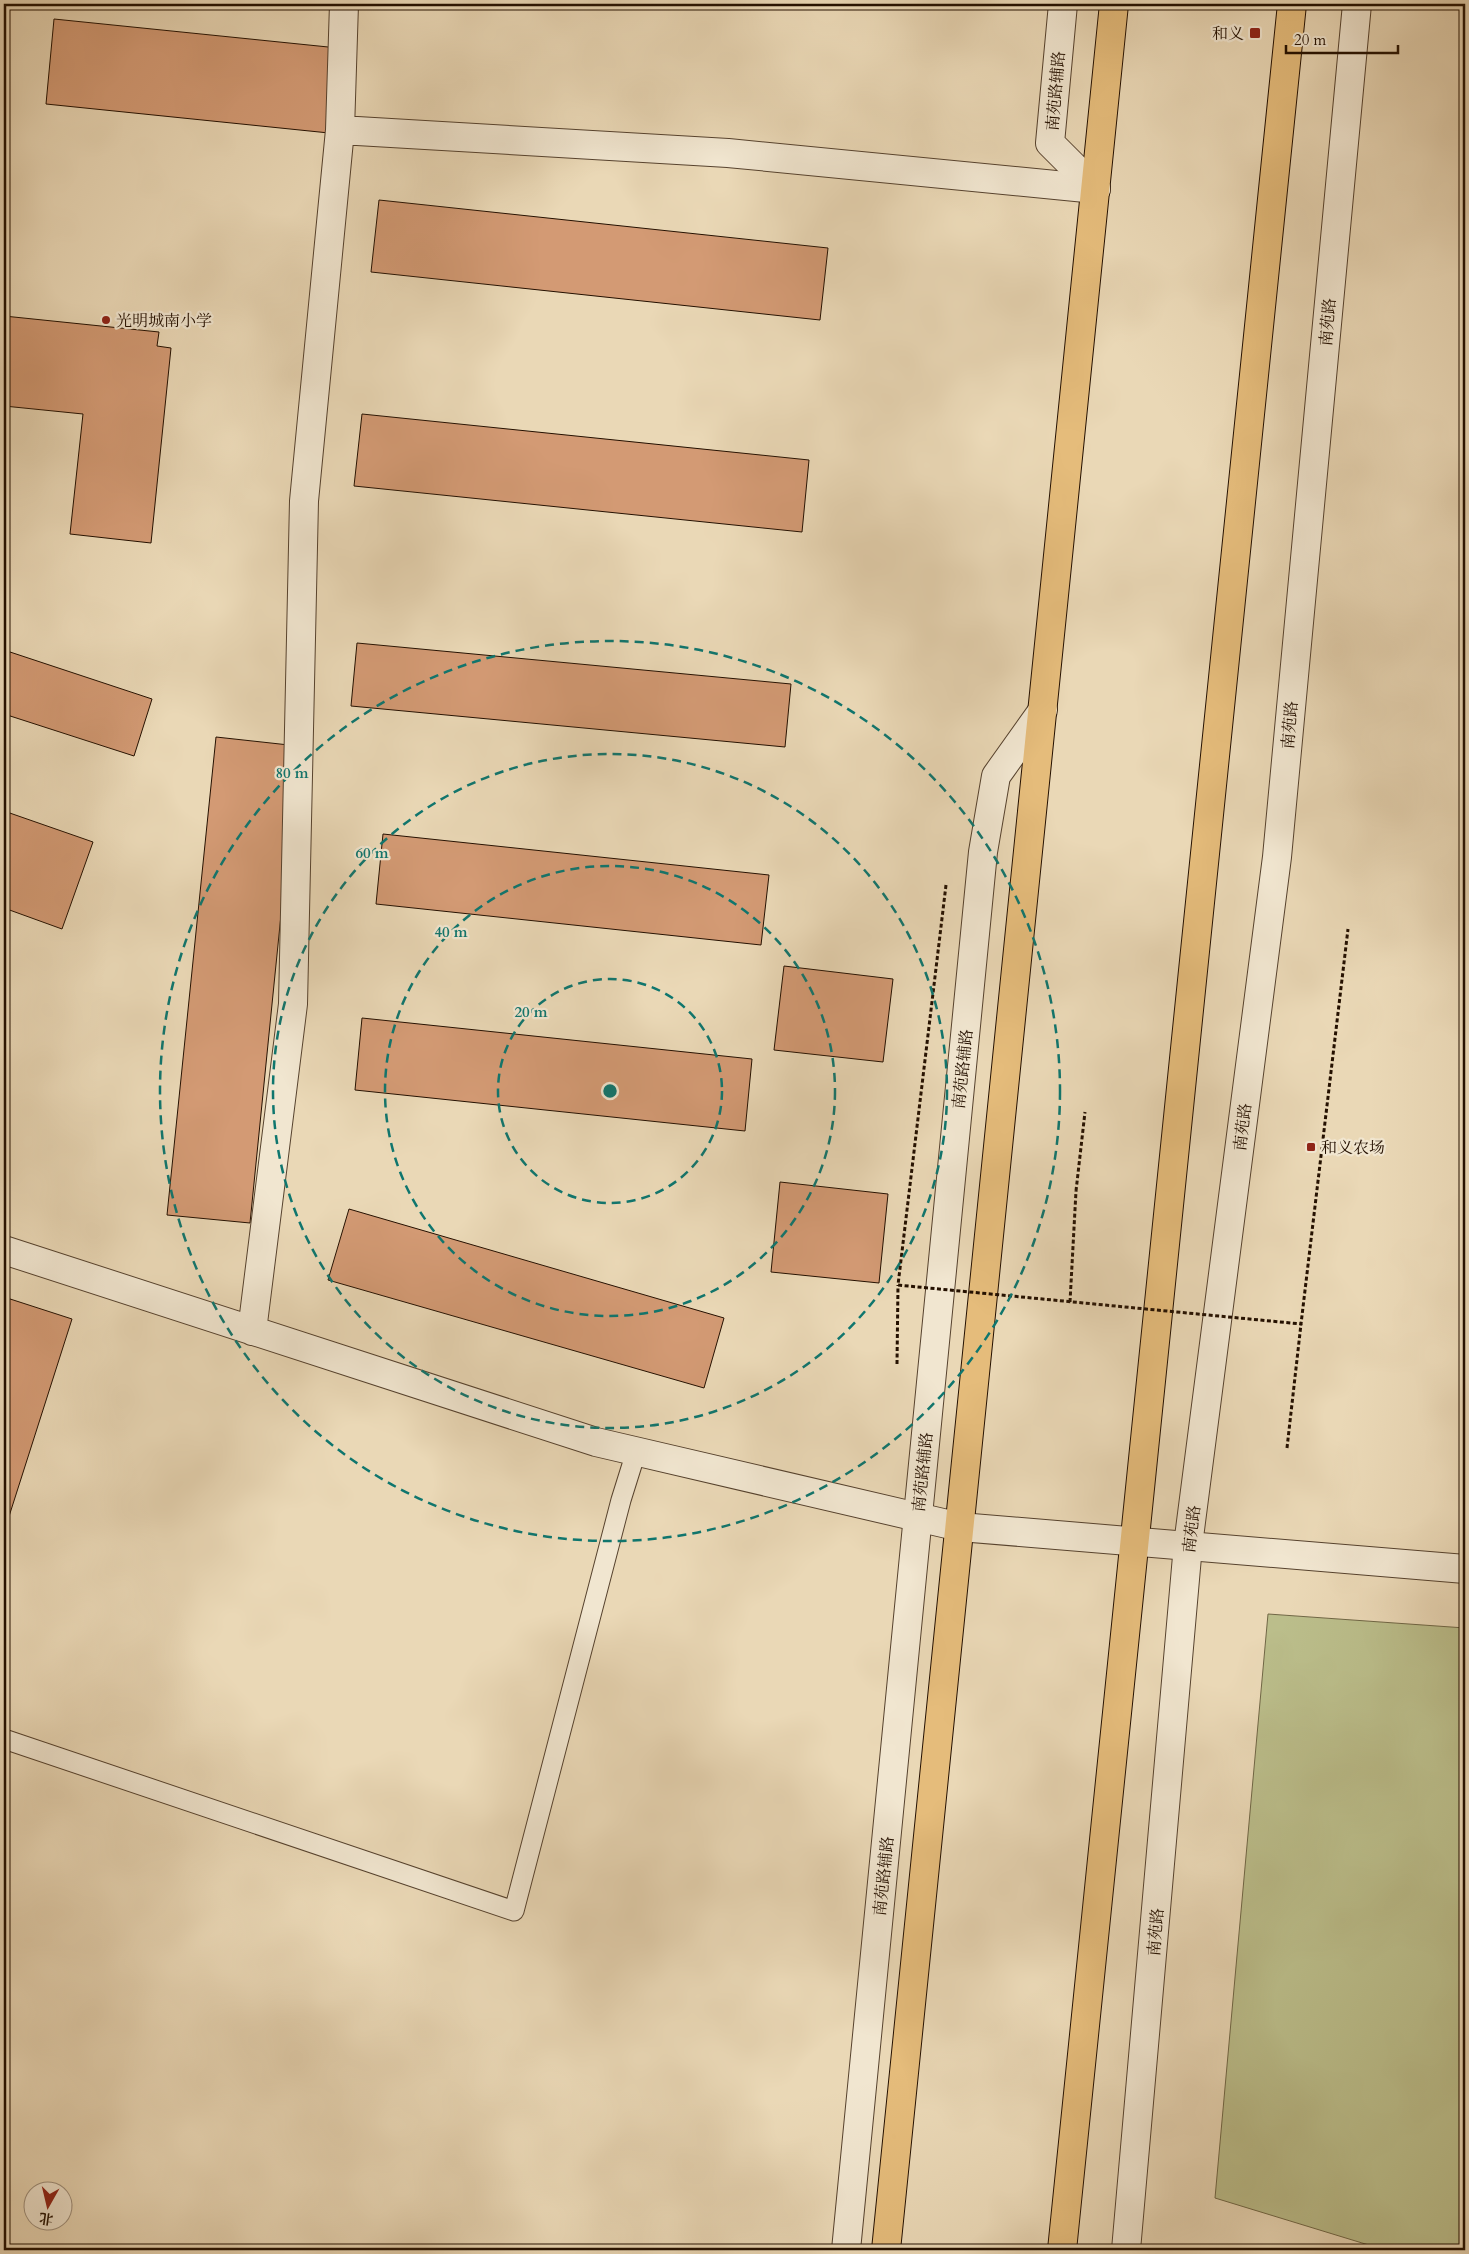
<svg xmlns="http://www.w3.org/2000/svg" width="1469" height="2254" font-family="Cardo,'Noto Serif SC',serif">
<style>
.green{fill:#bbbe8b;stroke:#706746}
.building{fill:#d39a74;stroke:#241000}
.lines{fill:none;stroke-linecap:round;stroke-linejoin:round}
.service-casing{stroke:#56422e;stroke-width:21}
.minor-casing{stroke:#56422e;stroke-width:30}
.tertiary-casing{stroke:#56422e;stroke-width:30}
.trunk-casing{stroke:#241000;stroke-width:30}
.path{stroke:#241000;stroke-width:3;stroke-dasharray:4 2.5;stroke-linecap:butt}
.service{stroke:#f1e6d0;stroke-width:19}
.minor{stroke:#f1e6d0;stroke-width:28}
.tertiary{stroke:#f1e6d0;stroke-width:28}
.trunk{stroke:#e5bc7b;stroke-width:28}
.path-bridge{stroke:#241000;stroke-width:3;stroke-dasharray:4 2.5;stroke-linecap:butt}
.ring{fill:none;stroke:#0f766e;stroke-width:2.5;stroke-dasharray:9 6}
.poi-dot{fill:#8f2418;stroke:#f1e6d0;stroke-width:2}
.labels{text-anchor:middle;stroke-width:4.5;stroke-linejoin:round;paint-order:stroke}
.poi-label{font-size:16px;fill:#241000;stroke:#f1e6d0;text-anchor:start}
.street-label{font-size:16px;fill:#241000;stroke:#f1e6d0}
.centre{fill:#0f766e;stroke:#f1e6d0;stroke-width:2.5}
.ring-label{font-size:15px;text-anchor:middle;font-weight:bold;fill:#0f766e;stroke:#f1e6d0;stroke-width:4.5;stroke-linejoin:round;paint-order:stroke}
</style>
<rect width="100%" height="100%" fill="#ead8b6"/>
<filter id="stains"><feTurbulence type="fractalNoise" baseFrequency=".004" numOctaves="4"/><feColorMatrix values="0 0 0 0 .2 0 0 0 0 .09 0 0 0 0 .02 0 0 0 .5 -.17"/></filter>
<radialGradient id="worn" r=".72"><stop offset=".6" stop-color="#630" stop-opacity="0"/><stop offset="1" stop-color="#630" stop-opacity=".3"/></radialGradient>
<path class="green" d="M1268,1614L1465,1628V2250H1385L1215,2198Z"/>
<path class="building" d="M54,19L338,48L329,133L46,104Z
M379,200L828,248L820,320L371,272Z
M4,316L159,332L157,346L171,348L151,543L70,534L83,414L4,406Z
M362,414L809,460L802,532L354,486Z
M357,643L791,684L785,747L351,706Z
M4,650L152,699L134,756L4,714Z
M216,737L298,746L250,1223L167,1215Z
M4,811L93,842L62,929L4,908Z
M383,834L769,875L761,945L376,904Z
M784,966L893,979L883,1062L774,1050Z
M362,1018L752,1059L745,1131L355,1090Z
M780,1182L888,1194L879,1283L771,1272Z
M349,1209L724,1318L704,1388L328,1280Z
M4,1297L72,1319L5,1529H4Z"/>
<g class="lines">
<defs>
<path id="service" d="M4,1739L514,1911L621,1500L636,1452"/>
<path id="minor" d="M340,130L728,153L1096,189
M4,1250L596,1442L960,1527L1465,1569
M252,1331L293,1004L304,501L340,130L344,4"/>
<path id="tertiary" d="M1063,4L1050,143L1096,189
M846,2250L983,852L996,776L1043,710
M1126,2250L1188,1545L1277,857L1357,4"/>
<path id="trunk" d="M886,2250L1114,4
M1062,2250L1292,4"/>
</defs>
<use href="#service" class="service-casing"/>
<use href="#minor" class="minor-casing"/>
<use href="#tertiary" class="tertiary-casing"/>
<use href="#trunk" class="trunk-casing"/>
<path class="path" d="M1076,1191L1085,1112
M897,1364L898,1285
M1287,1448L1301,1324"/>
<use href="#service" class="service"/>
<use href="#minor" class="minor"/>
<use href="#tertiary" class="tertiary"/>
<use href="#trunk" class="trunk"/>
<path class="path-bridge" d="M946,885L898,1285L1301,1324L1348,929
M1070,1302L1076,1191"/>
</g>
<g class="ring">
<circle cx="610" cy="1091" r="112"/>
<circle cx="610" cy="1091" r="225"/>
<circle cx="610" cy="1091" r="337"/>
<circle cx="610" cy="1091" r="450"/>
</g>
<g class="poi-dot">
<rect x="1249" y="27" width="12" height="12" rx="2.5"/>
<circle cx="106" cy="320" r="5"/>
<rect x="1306" y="1142" width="10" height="10" rx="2.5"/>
</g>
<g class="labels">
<g class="poi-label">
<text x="1244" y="39" text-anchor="end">和义</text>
<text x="116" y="326">光明城南小学</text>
<text x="1321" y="1153">和义农场</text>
</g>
<g class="street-label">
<text transform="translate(1055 91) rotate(-85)" y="6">南苑路辅路</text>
<text transform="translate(1327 322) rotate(-85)" y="6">南苑路</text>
<text transform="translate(1289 725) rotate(-85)" y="6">南苑路</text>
<text transform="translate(962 1069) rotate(-84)" y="6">南苑路辅路</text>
<text transform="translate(1242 1127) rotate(-83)" y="6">南苑路</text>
<text transform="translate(922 1472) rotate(-84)" y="6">南苑路辅路</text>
<text transform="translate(1191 1529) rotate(-83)" y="6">南苑路</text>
<text transform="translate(883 1876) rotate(-84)" y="6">南苑路辅路</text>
<text transform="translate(1155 1932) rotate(-85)" y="6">南苑路</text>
</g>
</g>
<circle cx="610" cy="1091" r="8" class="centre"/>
<g class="ring-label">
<text x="292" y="778">80 m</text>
<text x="372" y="858">60 m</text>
<text x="451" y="937">40 m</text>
<text x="531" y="1017">20 m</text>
</g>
<rect width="1469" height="2254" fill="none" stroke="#ead8b6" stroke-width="20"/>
<rect x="5" y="5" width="1459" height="2244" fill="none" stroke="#241000" stroke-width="2.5"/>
<rect x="10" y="10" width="1449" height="2234" fill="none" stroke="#241000"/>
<g transform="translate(48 2206) rotate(188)"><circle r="24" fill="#f1e6d0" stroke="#9f907d"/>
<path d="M0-4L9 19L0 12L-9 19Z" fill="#8f2418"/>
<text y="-8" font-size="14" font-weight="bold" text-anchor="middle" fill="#241000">北</text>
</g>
<path d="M1286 45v8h112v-8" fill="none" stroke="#241000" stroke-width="2.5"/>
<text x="1294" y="45" font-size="15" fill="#241000" stroke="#f1e6d0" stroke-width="4" paint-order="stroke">20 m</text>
<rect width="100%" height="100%" filter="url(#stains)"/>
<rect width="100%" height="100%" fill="url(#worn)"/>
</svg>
